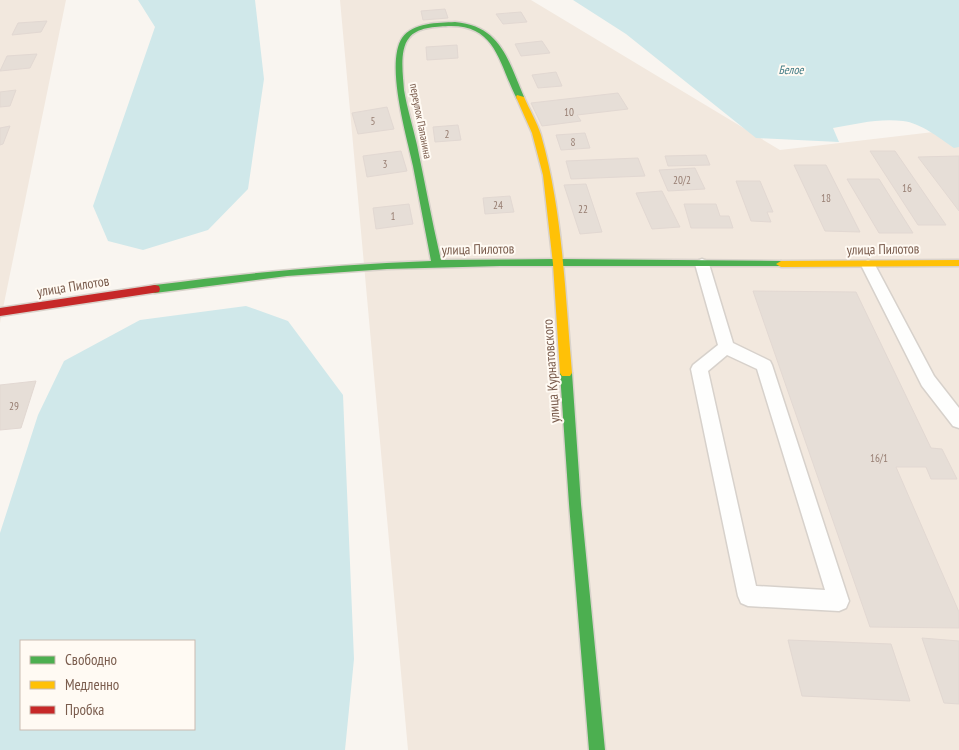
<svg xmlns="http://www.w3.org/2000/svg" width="959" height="750" font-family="'PT Sans Narrow',sans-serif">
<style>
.residential{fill:#f2e8de}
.water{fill:#d0e8ea;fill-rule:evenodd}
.building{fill:#e6ded7;stroke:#e2d8d2}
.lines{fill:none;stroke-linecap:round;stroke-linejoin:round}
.lane-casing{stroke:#d7d1cb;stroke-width:3}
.fast-casing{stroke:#d9d2cb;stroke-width:3}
.slow-casing{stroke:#d9d2cb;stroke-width:3}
.jam-casing{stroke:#d9d2cb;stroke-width:3}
.lane{fill:#fefefd;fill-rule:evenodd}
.fast{fill:#4caf50;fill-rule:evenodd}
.slow{fill:#ffc107;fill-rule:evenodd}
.jam{fill:#c62828;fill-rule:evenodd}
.labels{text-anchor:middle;stroke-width:4;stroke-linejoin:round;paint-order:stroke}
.number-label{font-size:11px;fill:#977e72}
.far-street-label{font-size:11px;fill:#7a5c4d;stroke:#fffaf3}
.far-water-label{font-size:12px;font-style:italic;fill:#437c86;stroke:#fffaf3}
.street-label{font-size:14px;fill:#7a5c4d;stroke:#fffaf3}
</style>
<rect width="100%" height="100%" fill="#f9f5f0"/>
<path class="residential" d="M0,0H66L0,323Z
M340,0H531L780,150L959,129V750H408Z"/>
<path class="water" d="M138,0H255L264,79L248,189L208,230L143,250L108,241L93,206L155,27Z
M573,0H959V147L954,148C939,138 921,123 903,121C879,118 856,124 833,128L839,142L756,138L626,34Z
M246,306L288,321L343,395L354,659L345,750H0V533L38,415L64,361L140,320ZM21,641H194V729H21Z"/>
<path class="building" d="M445,9L448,18L423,20L421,11Z
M521,12L527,22L503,24L496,14Z
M47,21L41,32L12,35L18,23Z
M542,41L550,53L521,56L515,44Z
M457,45L458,58L427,60L426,47Z
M37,54L30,68L0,71L7,56Z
M556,72L562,86L538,88L532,75Z
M16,90L10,106L0,107V92Z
M618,93L628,109L577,115L581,121L542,126L531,103Z
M387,107L394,129L358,134L352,113Z
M458,125L461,140L435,142L433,127Z
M10,126L3,144L0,145V128Z
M585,133L590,148L561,150L556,135Z
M401,151L407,171L367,177L363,156Z
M870,151H895L946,225H918Z
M706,155L710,165L668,166L665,156Z
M959,156V211L918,157Z
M638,158L645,176L571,179L566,161Z
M794,165H826L860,232L825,231Z
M695,168L705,189L668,191L659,170Z
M847,179H879L913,233H879Z
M736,181H760L773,212H767L771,222L751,221Z
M586,184L602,232L580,234L564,185Z
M662,191L680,227L652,229L636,193Z
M510,196L514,212L485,214L483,198Z
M409,204L413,224L376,229L373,208Z
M684,204H716L720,216H729L733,228H691Z
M753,291L856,292L931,448L942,449L957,479H931L926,467H896L959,612V628L870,627Z
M36,381L21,428L0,430V385Z
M922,638L959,641V704L944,703Z
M788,640L891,644L910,701L802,696Z"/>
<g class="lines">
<defs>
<path id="lane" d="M702,259L707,261L709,264L733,343L770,361L772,365L849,601L846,608L839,611L748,606L741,603L738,596L691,369L693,365L718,345L695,264L697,261ZM727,355L757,369L825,590L756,586L708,371Z
M868,260L873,262L875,265L934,376L959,408V428L953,426L922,386L861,265L863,262Z"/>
<path id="fast" d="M455,22C501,26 508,60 524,97L517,99C499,65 497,24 448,26C435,27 417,27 409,38C399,50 403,75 404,90C407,108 413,127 417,145C425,183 432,222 441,260L556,259L781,261L786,264L784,266H500L387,269L287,276L155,293L151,292L150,289L151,286L155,285C247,273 338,264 431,261C425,229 419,198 413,166C407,137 385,64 402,38C413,22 438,23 455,22Z
M566,369L570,370L572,373L581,504L605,750H589L569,504L560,373L562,370Z"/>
<path id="slow" d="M517,95L524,97C529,109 537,122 541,135C563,212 565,294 572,373L570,376H562L560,373L553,264L543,175L532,133L516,97Z
M959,260V266L781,267L776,264L781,261Z"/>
<path id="jam" d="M155,285L159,286L160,289L159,292L0,316V308Z"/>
</defs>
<use href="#lane" class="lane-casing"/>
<use href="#fast" class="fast-casing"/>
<use href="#slow" class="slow-casing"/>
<use href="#jam" class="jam-casing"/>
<use href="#lane" class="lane"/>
<use href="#fast" class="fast"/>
<use href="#slow" class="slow"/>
<use href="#jam" class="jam"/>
</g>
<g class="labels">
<g class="number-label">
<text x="569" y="116">10</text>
<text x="373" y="125">5</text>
<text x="447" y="138">2</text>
<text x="573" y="146">8</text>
<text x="385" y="168">3</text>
<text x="682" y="184">20/2</text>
<text x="907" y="192">16</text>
<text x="826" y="202">18</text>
<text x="498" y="209">24</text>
<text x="583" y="213">22</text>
<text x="393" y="220">1</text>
<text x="14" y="410">29</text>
<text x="879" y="462">16/1</text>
</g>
<g class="far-street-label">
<text transform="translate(421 121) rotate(79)" y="4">переулок Папанина</text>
</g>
<g class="far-water-label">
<text x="791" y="74">Белое</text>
</g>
<g class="street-label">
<text transform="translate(478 249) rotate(-1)" y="5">улица Пилотов</text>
<text transform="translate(883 249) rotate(-1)" y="5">улица Пилотов</text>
<text transform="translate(73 286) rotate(-9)" y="5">улица Пилотов</text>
<text transform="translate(551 371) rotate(-94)" y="5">улица Курнатовского</text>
</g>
</g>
<rect x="20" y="640" width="175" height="90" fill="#fffaf3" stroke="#cabbb1"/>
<rect x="30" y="656" width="25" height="8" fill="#4caf50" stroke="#cabbb1"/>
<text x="65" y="665" font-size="15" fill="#7a5c4d">Свободно</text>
<rect x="30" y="681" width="25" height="8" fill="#ffc107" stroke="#cabbb1"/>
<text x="65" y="690" font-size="15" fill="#7a5c4d">Медленно</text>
<rect x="30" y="706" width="25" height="8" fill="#c62828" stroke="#cabbb1"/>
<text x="65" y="715" font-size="15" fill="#7a5c4d">Пробка</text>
</svg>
